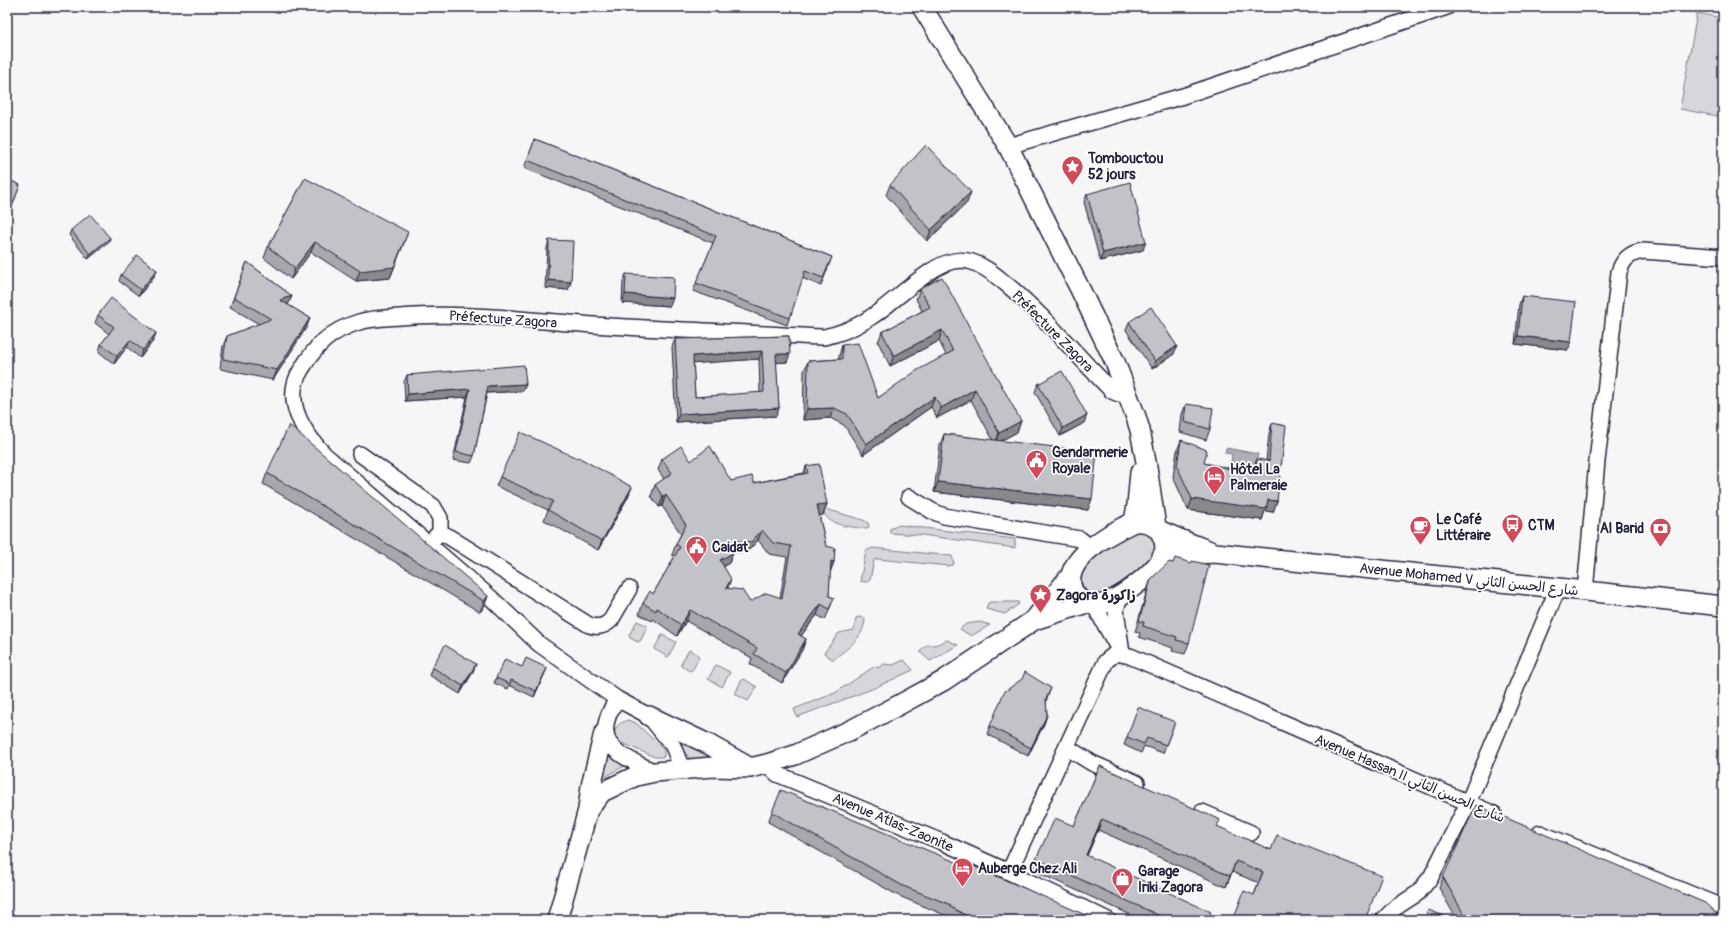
<svg xmlns="http://www.w3.org/2000/svg" width="1730" height="927" font-family="Pangolin,'Playpen Sans Arabic',sans-serif">
<style>
.green{fill:#d7d7db;stroke:#7c7c8b}
.water{fill:#aeaeb7;stroke:#767685}
.lines{fill:none;stroke-linecap:round;stroke-linejoin:round}
.minor-casing{stroke:#22223b;stroke-width:18}
.major-casing{stroke:#22223b;stroke-width:22}
.minor{stroke:#fff;stroke-width:15}
.major{stroke:#fff;stroke-width:19}
.wall{fill:#a7a7ad;stroke:#22223b;fill-rule:evenodd}
.shaded-wall{fill:#88888d;stroke:#22223b}
.building{fill:#c2c2c9;stroke:#22223b;fill-rule:evenodd}
.labels{text-anchor:middle;stroke-width:3.5;stroke-linejoin:round;paint-order:stroke}
.poi-label{font-size:14px;font-weight:bold;fill:#22223b;stroke:#fff;text-anchor:start}
.street-label{font-size:14px;fill:#22223b;stroke:#fff}
</style>
<rect width="100%" height="100%" fill="#f6f6f7"/>
<filter id="ink" filterUnits="userSpaceOnUse"><feTurbulence type="fractalNoise" baseFrequency=".025" numOctaves="2"/><feDisplacementMap in="SourceGraphic" scale="8" xChannelSelector="R" yChannelSelector="G"/><feConvolveMatrix kernelMatrix="1 2 1 2 8 2 1 2 1" color-interpolation-filters="sRGB"/></filter>
<g filter="url(#ink)">
<path class="green" d="M1697,13L1723,18V117L1680,109Z
M822,508L863,520L868,523L869,527L866,529C850,526 826,527 822,508Z
M899,525L1015,539V548L922,535L890,533V529Z
M1135,530H1145L1156,540C1155,544 1156,548 1154,552C1146,568 1114,595 1096,594C1089,594 1084,590 1082,584C1074,561 1120,539 1135,530Z
M872,548L952,556L954,564L949,566L877,559L874,560L870,580L867,582L860,581L866,551Z
M990,602H1018L1019,604L1005,614L986,609L988,603Z
M859,617L865,618C864,639 848,647 833,660L824,653L839,633L854,630L856,618Z
M637,621L646,625L647,627L641,640L638,642L630,638L629,635Z
M980,622L990,625L971,636L960,629L966,624Z
M662,635L676,642L668,657L654,649Z
M947,640L958,645L930,661L920,652C928,641 929,647 938,644C941,643 944,641 947,640Z
M689,650L697,654L699,657L693,669L690,671L681,666V664Z
M904,660L913,670L872,689L797,717L794,709L835,693L875,666L878,668L884,664L893,665Z
M716,665L730,672L722,687L708,679Z
M744,679L757,687L748,701L735,694L741,681Z
M628,720L636,723L664,750V757H655L617,741C612,730 616,724 628,720Z
M676,738L709,754L710,756L708,758L690,759L674,739Z
M607,754L618,762L626,765L605,777L603,775Z"/>
<path class="water" d="M1226,448L1258,454L1255,466L1231,462L1232,454L1225,453Z"/>
<g class="lines">
<defs>
<path id="minor" d="M1008,146L1183,96L1447,7
M360,454L433,506L440,518V533
M909,497L932,511L944,516L1080,539L1091,548
M429,544L436,536L440,533L446,535L589,625C598,628 604,627 611,620L629,589
M1585,591L1597,461L1619,272C1623,259 1630,253 1643,251L1723,257
M1120,595L1116,610L1122,654
M1094,605L1117,646
M617,699C588,744 618,754 655,772
M1066,747L1092,763L1137,783
M767,764L777,774L942,842L1009,872L1108,920
M682,769L673,746L649,716L617,699L539,644L491,598L325,455C304,433 282,400 301,370C316,345 330,331 359,322C372,318 386,318 400,317C457,312 514,319 570,323C622,328 673,329 725,332C758,333 791,336 824,337C872,327 890,299 927,274C939,265 956,257 972,262C985,266 995,275 1005,283C1045,316 1076,355 1112,391L1119,394L1127,392
M1202,812L1251,833
M1540,833L1723,907
M1009,872L1106,661L1116,653L1130,656L1494,814
M1383,920L1395,908L1418,893L1431,877L1468,803L1558,588"/>
<path id="major" d="M922,7L1008,146L1080,289L1115,362L1136,417L1140,430L1147,467L1156,527
M1134,522L1137,505L1140,473
M1159,530C1164,539 1167,547 1163,556C1156,572 1113,606 1095,605C1086,604 1077,599 1073,591C1059,560 1112,532 1134,522C1149,520 1151,527 1163,532C1179,539 1194,545 1210,551
M1162,556L1215,553L1558,588L1723,606
M1034,620L1071,575
M649,716L708,744L747,766
M588,809L591,786L604,733
M557,920L588,810L602,792L636,776L655,772L712,767L750,768L767,764L795,755L851,730L897,706L943,681L1034,620L1087,603"/>
</defs>
<use href="#minor" class="minor-casing"/>
<use href="#major" class="major-casing"/>
<use href="#minor" class="minor"/>
<use href="#major" class="major"/>
</g>
<path class="wall" d="M535,139L832,257L821,286L802,278L787,325L693,291L713,243L524,168Z
M305,178L404,243L390,278L356,281L311,252L291,279L264,258L268,247Z
M7,179L20,185L11,209L7,208Z
M890,185L967,203L927,241L886,195Z
M1087,194L1143,250L1100,261L1084,202Z
M71,230L110,238L108,243L88,259L69,235Z
M549,240L571,282L568,290L545,288L547,248Z
M247,262L292,296L288,305L310,318L306,328L273,380L220,369L223,346L227,336L259,324L230,307Z
M157,270L155,275L139,296L119,281L121,275Z
M626,274L670,306L622,303L623,282Z
M920,289L1021,421L1017,432L1000,441L1088,510L934,492L940,445L944,434L993,440L971,400L937,418L931,407L863,455L844,425L830,418L803,420L804,371L808,361L839,359V356L842,345L878,398L946,355L939,341L890,366L878,342L882,332L922,311L916,299Z
M1522,296L1568,350L1515,344L1519,304Z
M98,315L156,333L153,341L140,358L127,347L114,364L99,352L101,344L109,334L95,323Z
M1129,322L1174,354L1152,369L1126,330Z
M789,336L787,362H776L779,408L776,416L676,422L672,347L675,339ZM759,359L760,393L695,397L693,363Z
M407,375L526,384L523,391L487,393L474,456L471,463L453,460L467,397L405,401L404,382Z
M1038,384L1084,423L1060,436L1035,392Z
M1186,404L1210,429L1206,440L1180,432L1182,414Z
M1272,423L1277,501L1273,512L1265,511L1262,520L1188,510L1173,477L1177,451L1181,440L1204,463L1252,473L1257,459L1266,461L1269,434Z
M662,459L691,461L731,481L754,483L804,473L806,466L827,504L823,515H819L826,546L834,562L830,571L829,596L834,598L825,620L817,615L801,636L806,639L802,650L782,683L750,664L752,658L686,621L677,636L653,619L652,621L639,614L643,603L653,594L675,556L672,555L676,544L681,534L662,506L659,507L651,496L655,485L664,479L658,470ZM758,540L769,554L787,557L780,598L750,602L728,589L724,566L729,563L733,552H747Z
M267,473L488,596L484,607L480,612L263,484Z
M500,477L628,497L598,550L544,520L548,510L496,486Z
M1151,579L1189,643L1185,654L1172,651L1173,648L1139,637L1140,633L1135,632L1147,590Z
M432,667L473,672L460,694L429,675Z
M522,667L547,668L534,697L509,685L508,689L494,683L496,678Z
M1051,688L1046,701L1047,715L1044,724L1028,756L987,734L990,726Z
M1175,722L1163,753L1144,746L1141,753L1124,745L1127,737Z
M1100,766L1218,827L1271,850L1254,895L1259,883L1232,872L1226,887L1098,830L1087,856L1208,920H1142L1032,870L1036,859L1074,826Z
M772,812L1097,920H951L946,918L947,916L899,896L768,822Z
M1443,877L1723,920H1457L1439,888Z"/>
<path class="shaded-wall" d="M971,192L967,203L927,241L931,230Z
M408,232L390,278L356,281L360,271Z
M110,238L108,243L88,259L90,254Z
M315,242L311,252L291,279L295,268Z
M1146,242L1143,250L1100,261L1103,253Z
M157,270L155,275L139,296L141,290Z
M548,280L571,282L568,290L545,288Z
M625,294L673,298L670,306L622,303Z
M292,296L288,305L280,300Z
M310,318L306,328L273,380L277,370Z
M942,330L939,341L890,366L894,356Z
M156,333L153,341L140,358L143,350Z
M1518,336L1571,342L1568,350L1515,344Z
M130,340L127,347L114,364L117,356Z
M1177,346L1174,354L1152,369L1155,361Z
M762,351L759,359L690,364L693,356Z
M776,354H790L787,362L773,363Z
M526,384L523,391L485,393L488,386Z
M470,389L467,397L405,401L408,394Z
M975,389L971,400L937,418L941,408Z
M935,397L931,407L863,455L866,444Z
M779,408L776,416L676,422L679,414Z
M834,408L830,418L803,420L807,409Z
M1087,415L1084,423L1060,436L1063,428Z
M1021,421L1017,432L995,444L999,433Z
M938,482L1092,499L1088,510L934,492Z
M632,487L628,497L598,550L602,541Z
M666,495L662,506L659,507L663,497Z
M1192,499L1268,500L1277,501L1273,512L1265,511L1262,520L1188,510Z
M827,504L823,515L813,516L817,505Z
M762,530L758,540L747,552H733L737,541Z
M733,553L729,563L716,571L720,560Z
M831,561L834,562L830,573Z
M731,579L727,590L726,588Z
M488,596L484,607L480,612L484,601Z
M821,604L817,615L794,645L798,634Z
M690,610L686,621L677,636L681,625Z
M806,639L802,650L782,683L786,673Z
M476,664L473,672L460,694L463,686Z
M547,668L545,673L534,697L536,691Z
M1047,715L1044,724L1028,756L1031,748Z
M1102,819L1098,830L1082,866L1086,855Z
M1236,861L1232,872L1226,887L1230,876Z"/>
<path class="building" d="M535,139L832,257L823,278L805,271L790,318L696,283L716,236L527,160Z
M926,145L971,192L931,230L890,185Z
M305,178L408,232L394,267L360,271L315,242L295,268L268,247Z
M7,179L20,185L13,204L7,201Z
M1130,182L1146,242L1103,253L1087,194Z
M90,214L110,238L90,254L71,230Z
M549,240L573,241L571,282L548,280Z
M137,255L157,270L141,290L121,275Z
M247,262L292,296L280,300L310,318L277,370L223,359L227,336L271,319L234,297Z
M626,274L674,277L673,298L625,294Z
M942,277L1021,421L999,433L975,389L941,408L935,397L866,444L847,414L834,408L807,409L808,361L842,359V345L858,343L878,398L916,371L953,351L942,330L894,356L882,332L930,307L920,289Z
M1522,296L1576,302L1571,342L1518,336Z
M111,298L156,333L143,350L130,340L117,356L101,344L114,327L98,315Z
M1151,307L1177,346L1155,361L1129,322Z
M789,336L790,354H776L779,408L679,414L675,339ZM762,351L764,392L695,397L693,356Z
M524,365L526,384L488,386L474,456L456,452L470,389L408,394L407,375Z
M1062,371L1087,415L1063,428L1038,384Z
M1186,404L1213,408L1210,429L1184,422Z
M1272,423L1286,426L1277,501L1268,500L1266,509L1192,499L1177,466L1181,440L1207,450L1204,463L1254,474L1257,459L1269,461Z
M289,425L488,596L484,601L267,473Z
M520,432L577,458L578,457L632,487L602,541L548,510L553,501L500,477Z
M944,434L1097,452L1092,499L938,482Z
M681,446L691,461L710,446L731,481L752,476L754,483L808,473L806,466L819,464L827,504L817,505L826,546L835,548L834,562L831,561L829,596L834,598L829,609L821,604L798,634L806,639L786,673L754,654L757,648L690,610L681,625L657,608L656,611L643,603L650,591L653,594L680,547L676,544L686,525L666,495L663,497L655,485L672,473L662,459ZM762,530L773,543L791,546L782,598L766,593L750,602L742,590L726,588L731,579L720,560L733,553L737,541L751,542Z
M1175,558L1191,563L1192,561L1209,565L1189,643L1176,640L1177,637L1143,626L1144,622L1139,621L1151,579L1169,562L1173,563Z
M445,645L476,664L463,686L432,667Z
M526,658L547,668L536,691L511,680L510,684L496,678L505,659L522,667Z
M1025,672L1051,688L1046,699L1047,715L1031,748L990,726L1004,692L1022,679Z
M1138,707L1175,722L1166,745L1147,738L1144,744L1127,737Z
M1100,766L1220,820L1217,826L1271,850L1277,835L1382,876L1365,920H1233L1244,891L1254,895L1263,872L1236,861L1230,876L1102,819L1086,855L1211,912L1207,920H1169L1036,859L1055,818L1074,826Z
M781,790L968,867L969,864L1097,920H975L950,907L951,905L903,886L772,812Z
M1476,805L1705,903L1723,920H1467L1443,877Z
M1428,910L1455,920H1424Z"/>
</g>
<defs>
<symbol id="sight-pin" viewBox="-11 -11 22 30"><path d="M0 17L-7.5 6A9.5 9.5 0 1 1 7.5 6Z" fill="#d1495b" stroke="#fff"/><path d="M0-6L1.8-2.2L6-1.7L2.9 1.2L3.7 5.4L0 3.3L-3.7 5.4L-2.9 1.2L-6-1.7L-1.8-2.2Z" fill="#fff"/></symbol>
<symbol id="civic-pin" viewBox="-11 -11 22 30"><path d="M0 17L-7.5 6A9.5 9.5 0 1 1 7.5 6Z" fill="#d1495b" stroke="#fff"/><path d="M-.6-6.5H3V-4.5H.6V-3L4-1V1h2V6H-6V1h2V-1L-.6-3ZM-1.2 2.5V6h2.4V2.5Z" fill="#fff"/></symbol>
<symbol id="hotel-pin" viewBox="-11 -11 22 30"><path d="M0 17L-7.5 6A9.5 9.5 0 1 1 7.5 6Z" fill="#d1495b" stroke="#fff"/><path d="M-6-4.5h1.5V1H6V5H4.5V3h-9V5H-6ZM-4 0a1.8 1.8 0 1 1 3.6 0ZM.5 0V-2.5h3Q6-2.5 6 0Z" fill="#fff"/></symbol>
<symbol id="bus-pin" viewBox="-11 -11 22 30"><path d="M0 17L-7.5 6A9.5 9.5 0 1 1 7.5 6Z" fill="#d1495b" stroke="#fff"/><path d="M-5-6H5V4H4V6H2V4H-2V6H-4V4H-5ZM-3.5-4V0h7V-4ZM-3.5 1.2v1.5H-2V1.2ZM2 1.2v1.5H3.5V1.2Z" fill="#fff"/></symbol>
<symbol id="cafe-pin" viewBox="-11 -11 22 30"><path d="M0 17L-7.5 6A9.5 9.5 0 1 1 7.5 6Z" fill="#d1495b" stroke="#fff"/><path d="M-5.5-4.5H6V0H3Q3 3.5 0 3.5H-2.5Q-5.5 3.5-5.5 0ZM3-3.2v2h1.7v-2ZM-6 4.5H4V6H-6Z" fill="#fff"/></symbol>
<symbol id="bank-pin" viewBox="-11 -11 22 30"><path d="M0 17L-7.5 6A9.5 9.5 0 1 1 7.5 6Z" fill="#d1495b" stroke="#fff"/><path d="M-6-4H6V4H-6ZM0-2.3a2.3 2.3 0 1 0 0 4.6a2.3 2.3 0 1 0 0-4.6Z" fill="#fff"/></symbol>
<symbol id="shop-pin" viewBox="-11 -11 22 30"><path d="M0 17L-7.5 6A9.5 9.5 0 1 1 7.5 6Z" fill="#d1495b" stroke="#fff"/><path d="M-5-2.5h2.3a2.7 3.5 0 0 1 5.4 0H5L5.5 6h-11ZM-1.5-2.5h3a1.5 2.3 0 0 0-3 0Z" fill="#fff"/></symbol>
</defs>
<g fill-rule="evenodd">
<use href="#sight-pin" x="1060" y="154" width="25" height="34"/>
<use href="#civic-pin" x="1024" y="448" width="25" height="34"/>
<use href="#hotel-pin" x="1202" y="464" width="25" height="34"/>
<use href="#bus-pin" x="1500" y="512" width="25" height="34"/>
<use href="#cafe-pin" x="1408" y="514" width="25" height="34"/>
<use href="#bank-pin" x="1648" y="516" width="25" height="34"/>
<use href="#civic-pin" x="684" y="534" width="25" height="34"/>
<use href="#sight-pin" x="1028" y="582" width="25" height="34"/>
<use href="#hotel-pin" x="950" y="856" width="25" height="34"/>
<use href="#shop-pin" x="1110" y="866" width="25" height="34"/>
</g>
<g class="labels">
<g class="poi-label">
<text x="1088" y="163">Tombouctou<tspan x="1088" dy="16">52 jours</tspan></text>
<text x="1052" y="457">Gendarmerie<tspan x="1052" dy="16">Royale</tspan></text>
<text x="1230" y="474">Hôtel La<tspan x="1230" dy="16">Palmeraie</tspan></text>
<text x="1436" y="524">Le Café<tspan x="1436" dy="16">Littéraire</tspan></text>
<text x="1528" y="530">CTM</text>
<text x="1644" y="533" text-anchor="end">Al Barid</text>
<text x="712" y="552">Caidat</text>
<text x="1056" y="600">Zagora زاكورة</text>
<text x="978" y="873">Auberge Chez Ali</text>
<text x="1138" y="876">Garage<tspan x="1138" dy="16">Iriki Zagora</tspan></text>
</g>
<g class="street-label">
<text transform="translate(503 319) rotate(4)" y="5">Préfecture Zagora</text>
<text transform="translate(1053 331) rotate(45)" y="5">Préfecture Zagora</text>
<text transform="translate(1469 579) rotate(6)" y="5">Avenue Mohamed V شارع الحسن الثاني</text>
<text transform="translate(1410 778) rotate(23)" y="5">Avenue Hassan II شارع الحسن الثاني</text>
<text transform="translate(893 822) rotate(23)" y="5">Avenue Atlas-Zaonite</text>
</g>
</g>
<rect width="1730" height="927" fill="none" stroke="#fff" stroke-width="24"/>
<rect x="12" y="12" width="1706" height="903" fill="none" stroke="#22223b" stroke-width="1.5" filter="url(#ink)"/>
</svg>
